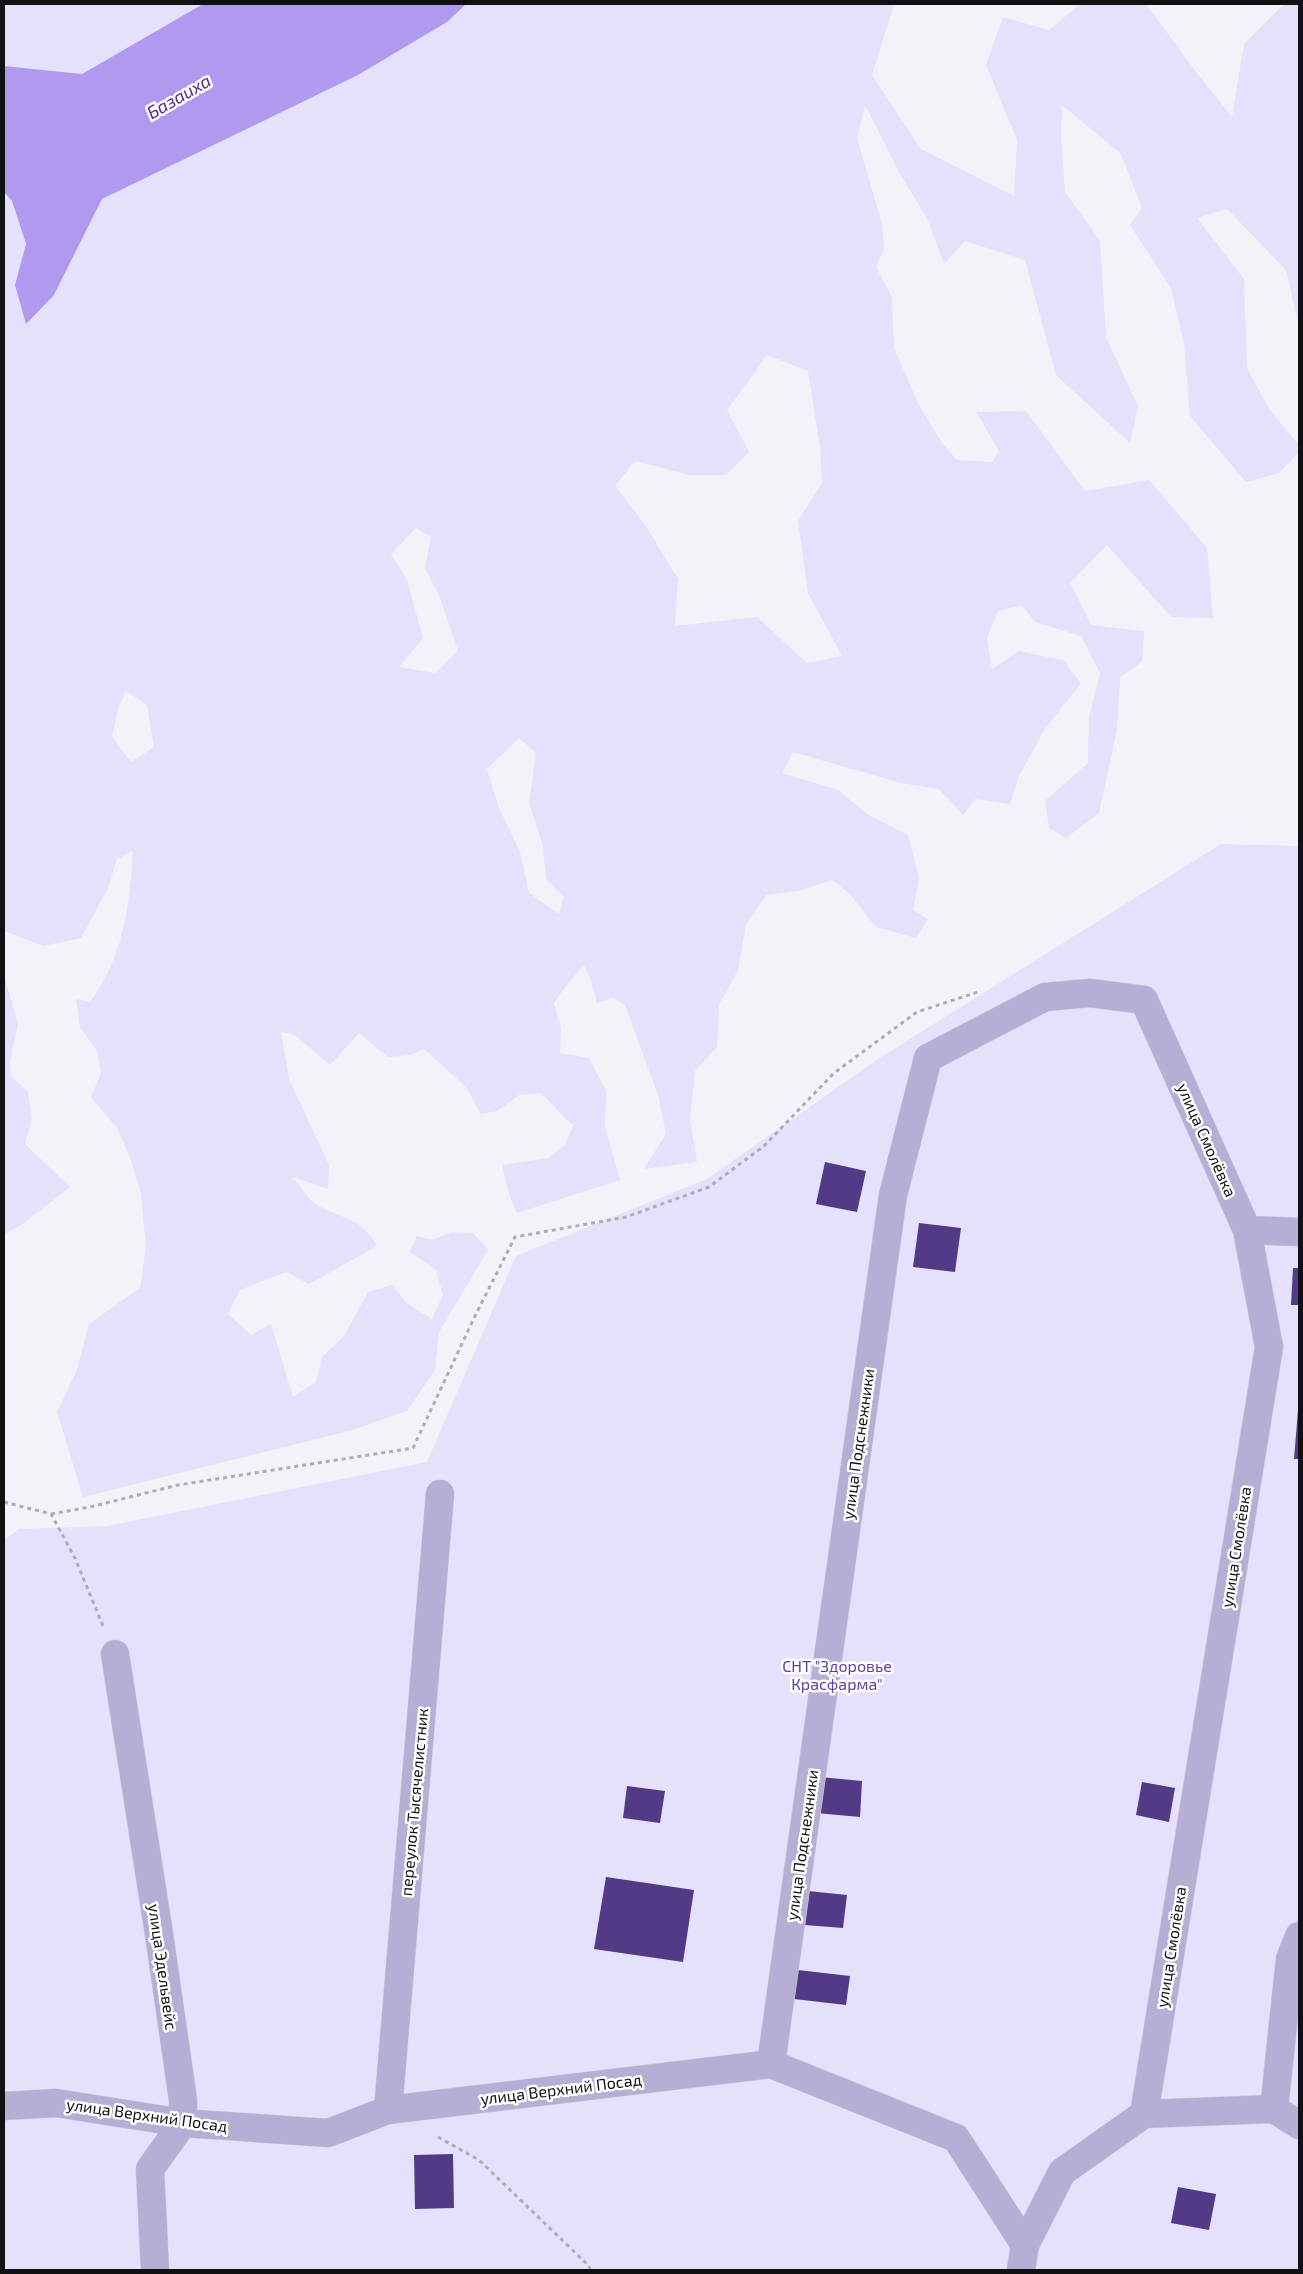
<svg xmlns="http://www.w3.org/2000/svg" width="1303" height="2274" font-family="'Exo 2',sans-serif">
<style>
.green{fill:#e5e0fb;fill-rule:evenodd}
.water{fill:#af9aef}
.building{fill:#523a87}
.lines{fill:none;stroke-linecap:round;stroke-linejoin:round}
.minor-casing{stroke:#cfced4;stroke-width:29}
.path{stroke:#aeadb3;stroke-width:3;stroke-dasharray:4 4;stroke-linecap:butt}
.minor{stroke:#b6aed5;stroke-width:28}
.labels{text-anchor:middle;stroke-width:5;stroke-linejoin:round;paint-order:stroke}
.street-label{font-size:16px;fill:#111113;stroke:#fff}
.park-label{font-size:16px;fill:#603fa2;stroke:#fff}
.water-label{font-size:18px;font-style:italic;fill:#502d8f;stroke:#fff}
</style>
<rect width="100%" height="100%" fill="#f3f2f9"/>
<path class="green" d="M4,4H203L82,74L4,66Z
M466,4H894L872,75L921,149L1014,196L1017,140L986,65L1003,17L1049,30L1080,4H1146L1196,72L1232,117L1244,44L1284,4H1299V327L1286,270L1227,209L1197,218L1244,279L1247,368L1269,409L1299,445V452L1279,473L1246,482L1190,416L1184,343L1171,288L1130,225L1142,208L1121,154L1062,105L1061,137L1065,192L1100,241L1106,337L1138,406L1130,443L1056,375L1025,260L965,241L944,264L927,218L900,174L865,105L857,138L882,224L884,249L876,267L892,297L894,348L919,405L942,443L957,460L992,462L999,451L976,412L1026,411L1085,491L1149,480L1207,548L1213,618L1171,617L1107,545L1070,583L1091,625L1144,631L1142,662L1120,677L1117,730L1099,813L1066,838L1049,828L1045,801L1088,763L1089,717L1100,673L1081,636L1035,622L1022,605L998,611L987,638L992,669L1019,651L1063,660L1081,683L1045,729L1019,776L1010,804L975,799L963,815L939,789L901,783L793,752L782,773L838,790L867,814L908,835L919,878L913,910L928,919L916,938L876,927L849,893L832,880L798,891L766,895L746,924L738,970L719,1005L717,1047L695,1071L690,1119L697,1162L644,1169L666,1134L658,1095L625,1005L613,998L597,1003L591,981L584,965L568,983L554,1003L561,1028L560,1053L589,1058L606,1091L605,1127L620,1180L517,1213L510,1197L502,1165L549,1158L565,1145L573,1126L541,1093L519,1095L497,1111L481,1114L466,1087L424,1049L411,1055L388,1057L359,1033L330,1065L295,1035L281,1032L289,1079L329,1165L328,1189L293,1177C300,1186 309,1201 319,1206C346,1221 360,1217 377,1246L309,1284L286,1272L240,1290L228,1314L251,1335L271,1324L293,1397L316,1382L322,1357L344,1336L368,1292L392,1285L408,1304L432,1319L443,1295L436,1270L410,1252L417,1236L432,1240L452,1232L473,1233L488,1250L439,1332L435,1370L407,1411L349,1431L83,1497L57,1412L77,1370L89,1324L140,1288L146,1247L141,1194L130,1157L117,1128L91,1097L101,1073L97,1051L80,1027L76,999L90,1002C123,958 130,905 133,851L117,859L108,888L81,938L43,946L4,931V192L12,201L26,244L15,285L54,295L102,199L358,75L446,22ZM767,355L808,371L820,447L822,483L798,521L808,593L842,656L807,663L757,617L675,626L678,579L646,526L615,486L635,461L689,475H726L749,452L727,410ZM416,528L431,537L425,568L439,595L458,650L436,673L399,667L423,638L407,580L391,554ZM126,691L147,705L154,747L131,762L112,737L118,708ZM519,738L536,753L529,803L543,846L546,879L564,897L559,914L529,893L520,852L499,808L487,769Z
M1221,844L1299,846V2270H4V1540L19,1529L107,1526L427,1462L516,1256L707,1179L878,1059Z
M4,975L18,1024L10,1061L11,1077L28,1091L32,1118L25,1144L70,1187L21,1225L4,1234Z"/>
<path class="water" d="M203,4H466L447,22L358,75L102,199L54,295L26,324L15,285L26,244L12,201L4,192V66L82,74Z"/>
<path class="building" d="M825,1162L866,1171L857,1212L816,1204Z
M919,1223L961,1228L955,1272L913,1267Z
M1293,1268H1299V1305H1291Z
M1298,1410H1299V1459H1294Z
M820,1777L862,1781L860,1817L816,1813Z
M1142,1782L1175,1788L1169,1822L1136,1815Z
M627,1786L665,1791L660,1823L623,1818Z
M606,1877L694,1890L683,1962L594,1949Z
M808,1891L847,1895L843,1928L805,1925Z
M798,1970L850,1976L846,2005L794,1999Z
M453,2154L454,2208L415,2209L414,2155Z
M1178,2187L1216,2194L1209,2230L1171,2223Z"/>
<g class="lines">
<defs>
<path id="minor" d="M1247,1230L1299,1232
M115,1654L159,1934L183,2100V2123L150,2169L155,2270
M771,2064L893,1195L928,1058L1045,997L1090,993L1144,1000L1247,1230L1269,1347L1144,2114
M4,2106L56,2103L183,2123L328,2133L388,2110L771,2064L956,2138L1025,2245
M1274,2109L1290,1959L1299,1936
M388,2110L440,1494
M1021,2270L1025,2245L1062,2172L1144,2114L1274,2109L1299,2125"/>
</defs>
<use href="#minor" class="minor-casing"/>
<path class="path" d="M4,1502L51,1514L75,1558L103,1626
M51,1514L90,1507L178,1485L413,1448L475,1316L515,1237L626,1217L709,1187L764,1146L834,1073L917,1012L981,991
M438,2137L479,2160L589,2266L590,2270"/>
<use href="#minor" class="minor"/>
</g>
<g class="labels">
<g class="street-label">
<text transform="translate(1207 1140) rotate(66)" y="6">улица Смолёвка</text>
<text transform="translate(858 1444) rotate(-82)" y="6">улица Подснежники</text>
<text transform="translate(1236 1547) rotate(-81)" y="6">улица Смолёвка</text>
<text transform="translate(414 1802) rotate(-85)" y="6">переулок Тысячелистник</text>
<text transform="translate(802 1845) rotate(-82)" y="6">улица Подснежники</text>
<text transform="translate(1171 1947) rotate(-81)" y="6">улица Смолёвка</text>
<text transform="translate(163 1967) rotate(82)" y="6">улица Эдельвейс</text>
<text transform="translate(561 2089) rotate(-7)" y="6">улица Верхний Посад</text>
<text transform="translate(147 2115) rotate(8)" y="6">улица Верхний Посад</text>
</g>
<g class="park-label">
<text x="837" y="1672">СНТ "Здоровье<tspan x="837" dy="18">Красфарма"</tspan></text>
</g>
<g class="water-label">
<text transform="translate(179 97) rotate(-30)" y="6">Базаиха</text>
</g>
</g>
<rect width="1303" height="2274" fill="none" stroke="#111113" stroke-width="10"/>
</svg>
